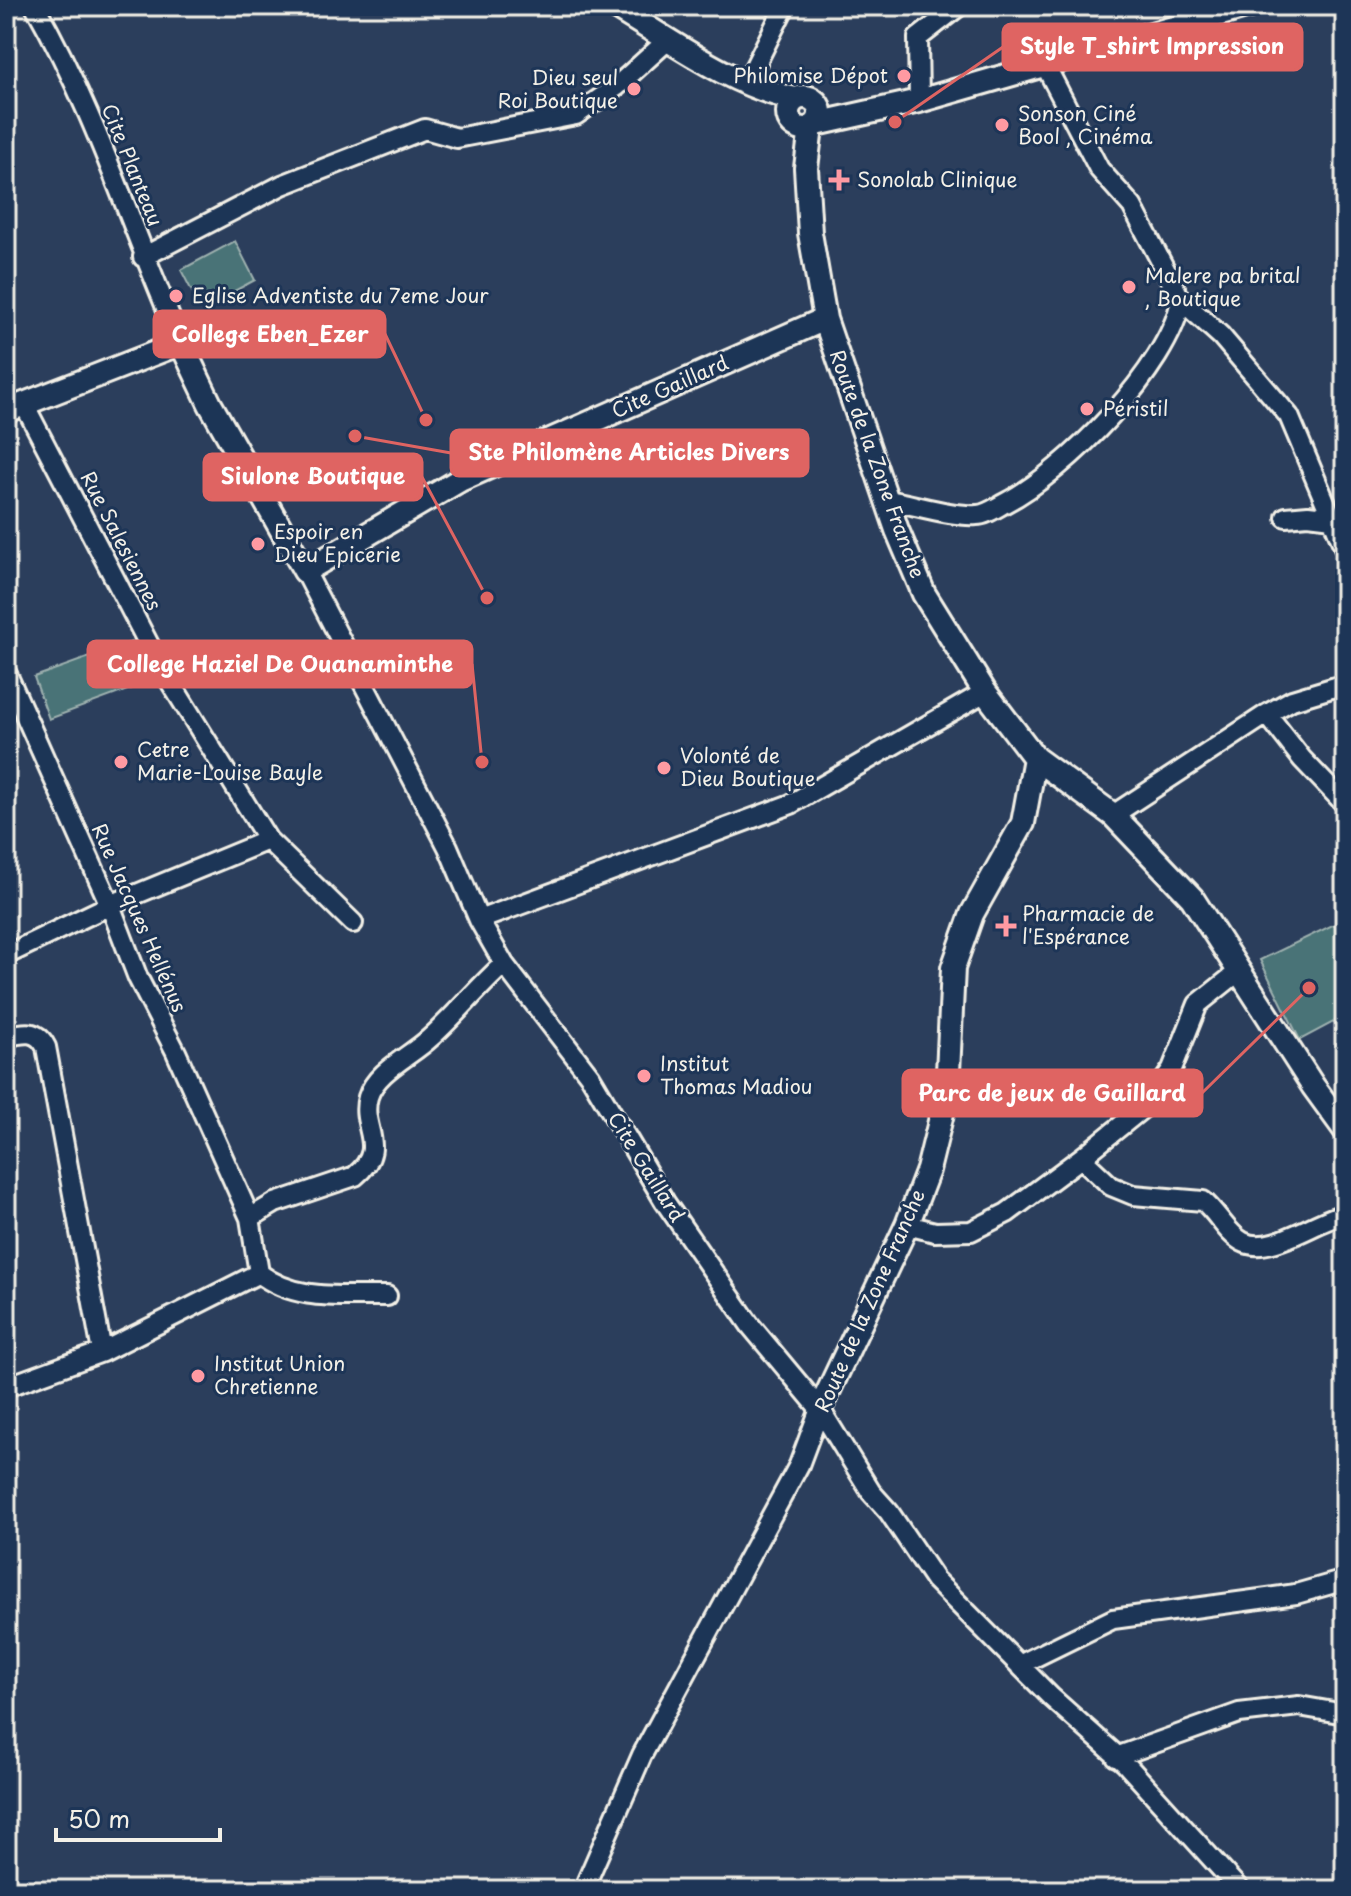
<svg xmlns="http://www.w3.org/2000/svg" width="1351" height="1896" font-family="'Playpen Sans',sans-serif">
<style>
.green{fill:#4a7377;stroke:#9fb2b0;stroke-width:2}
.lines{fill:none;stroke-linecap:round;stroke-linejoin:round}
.minor-casing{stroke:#f4f1e8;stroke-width:24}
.tertiary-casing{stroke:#f4f1e8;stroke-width:28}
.minor{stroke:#1d3557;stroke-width:18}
.tertiary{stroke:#1d3557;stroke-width:22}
.poi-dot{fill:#ff9aa2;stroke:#1d3557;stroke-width:3}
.labels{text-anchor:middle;stroke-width:6;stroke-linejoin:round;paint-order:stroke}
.poi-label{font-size:20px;fill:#f4f1e8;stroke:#1d3557;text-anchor:start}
.street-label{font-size:20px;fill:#f4f1e8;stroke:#1d3557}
.leader{fill:none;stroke:#df6462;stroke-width:3}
.callout-dot{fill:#df6462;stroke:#1d3557;stroke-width:3}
.callout{fill:#df6462;stroke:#df6462;stroke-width:3}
.callout-label{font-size:22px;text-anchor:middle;font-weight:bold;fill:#fff}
</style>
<rect width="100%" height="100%" fill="#2b3e5c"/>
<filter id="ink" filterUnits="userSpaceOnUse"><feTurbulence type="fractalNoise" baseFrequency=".0125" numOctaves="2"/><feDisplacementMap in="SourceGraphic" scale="16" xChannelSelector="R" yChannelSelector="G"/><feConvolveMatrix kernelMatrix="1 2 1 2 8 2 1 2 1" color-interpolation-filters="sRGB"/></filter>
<g filter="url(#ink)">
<path class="green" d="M235,241L255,280L201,309L181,270Z
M137,640L152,681L49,719L34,677Z
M1345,919V1016L1300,1040L1260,960Z"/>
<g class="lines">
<defs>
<path id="minor" d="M35,6C96,113 132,231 181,343
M1044,63L1099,169L1132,206L1181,300L1221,336L1289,416L1345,549
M747,82L785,6
M919,101L918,38L959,6
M143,257L282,185L425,129L457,138L576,115L616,87L669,39
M25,406L158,662L268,840L353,923
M887,500C913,504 952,517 977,515C986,515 997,507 1005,503C1065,472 1169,368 1181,300
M1286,517L1308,515L1333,518
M305,571L448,847L479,920L504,964L590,1076L665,1202L750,1325L820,1409L871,1492L889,1512L935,1580L1051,1697L1125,1763L1240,1890
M6,672L110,905L138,978L176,1052L250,1218L259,1273
M1267,714L1302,759L1345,804
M1113,815L1267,714L1292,700L1345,684
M479,920L791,804L985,692
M6,955L110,905L268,840
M6,1037C24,1032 37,1029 46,1047L102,1352
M1081,1158L1111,1186L1133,1195L1203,1201C1217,1212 1227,1234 1243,1242C1270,1256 1316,1220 1345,1214
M250,1218L275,1203L355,1176C390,1147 359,1128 368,1097C376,1071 411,1056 430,1038C456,1015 478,987 504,964
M907,1225L935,1232L971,1231L1007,1213L1081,1158L1148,1104L1172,1069L1198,1004L1238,972
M259,1273C295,1302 343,1295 387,1296
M6,1387L102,1352L259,1273
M1019,1665L1113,1619L1296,1594L1345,1580
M1116,1757L1239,1713L1299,1706L1345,1714
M583,1890L642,1755L799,1465L820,1409"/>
<path id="tertiary" d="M613,6C667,38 734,88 796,99
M788 113a16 16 0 1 1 32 0a16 16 0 1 1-32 0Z
M816,124L919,101L1249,6
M811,127L806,168L810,233L825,319L897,530L924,594L985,692L1035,758L1113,815L1192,898L1313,1086L1345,1130
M6,411L181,343L210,404L305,571L460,480L825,319
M820,1409L907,1225L928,1170L947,1093L953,968L972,914L1023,823L1035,758"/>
</defs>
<use href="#minor" class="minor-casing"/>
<use href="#tertiary" class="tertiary-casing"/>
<use href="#minor" class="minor"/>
<use href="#tertiary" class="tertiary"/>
</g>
</g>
<g class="poi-dot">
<circle cx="904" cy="76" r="8"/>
<circle cx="634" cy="89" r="8"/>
<circle cx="1002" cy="125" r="8"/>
<path d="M835 168h8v8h8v8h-8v8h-8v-8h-8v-8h8z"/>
<circle cx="1129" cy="287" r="8"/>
<circle cx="176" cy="296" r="8"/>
<circle cx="1087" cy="409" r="8"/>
<circle cx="258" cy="544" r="8"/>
<circle cx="121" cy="762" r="8"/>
<circle cx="664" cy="768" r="8"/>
<path d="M1002 914h8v8h8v8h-8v8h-8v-8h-8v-8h8z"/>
<circle cx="644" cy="1076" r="8"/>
<circle cx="198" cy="1376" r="8"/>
</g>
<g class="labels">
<g class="poi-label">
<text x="888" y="83" text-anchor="end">Philomise Dépot</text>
<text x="618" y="85" text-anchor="end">Dieu seul<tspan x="618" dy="23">Roi Boutique</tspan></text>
<text x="1018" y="121">Sonson Ciné<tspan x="1018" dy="23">Bool , Cinéma</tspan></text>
<text x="857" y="187">Sonolab Clinique</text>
<text x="1145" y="283">Malere pa brital<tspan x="1145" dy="23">, Boutique</tspan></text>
<text x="192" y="303">Eglise Adventiste du 7eme Jour</text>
<text x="1103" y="416">Péristil</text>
<text x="274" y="539">Espoir en<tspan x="274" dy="23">Dieu Epicerie</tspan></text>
<text x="137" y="757">Cetre<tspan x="137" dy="23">Marie-Louise Bayle</tspan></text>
<text x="680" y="763">Volonté de<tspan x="680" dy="23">Dieu Boutique</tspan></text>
<text x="1022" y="921">Pharmacie de<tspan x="1022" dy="23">l'Espérance</tspan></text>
<text x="660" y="1071">Institut<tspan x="660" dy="23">Thomas Madiou</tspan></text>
<text x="214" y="1371">Institut Union<tspan x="214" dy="23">Chretienne</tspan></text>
</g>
<g class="street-label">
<text transform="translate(132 165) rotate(68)" y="7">Cite Planteau</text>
<text transform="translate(670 387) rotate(-24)" y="7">Cite Gaillard</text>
<text transform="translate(877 464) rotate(70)" y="7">Route de la Zone Franche</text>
<text transform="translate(121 541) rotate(63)" y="7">Rue Salesiennes</text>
<text transform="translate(139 918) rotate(66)" y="7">Rue Jacques Hellénus</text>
<text transform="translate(646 1167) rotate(58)" y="7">Cite Gaillard</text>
<text transform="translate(870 1301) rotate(-66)" y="7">Route de la Zone Franche</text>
</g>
</g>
<path class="leader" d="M895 122L1003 47M426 420L385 334M355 436L451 453M487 598L422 477M482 762L472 664M1309 988L1202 1093"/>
<g class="callout-dot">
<circle cx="895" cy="122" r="8"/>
<circle cx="426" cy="420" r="8"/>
<circle cx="355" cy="436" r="8"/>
<circle cx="487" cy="598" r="8"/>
<circle cx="482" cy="762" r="8"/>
<circle cx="1309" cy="988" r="8"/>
</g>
<g class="callout">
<rect x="1003" y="24" width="299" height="46" rx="8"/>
<rect x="154" y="311" width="231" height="46" rx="8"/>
<rect x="451" y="430" width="357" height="46" rx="8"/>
<rect x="204" y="454" width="218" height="46" rx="8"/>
<rect x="88" y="641" width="384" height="46" rx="8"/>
<rect x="903" y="1070" width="299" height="46" rx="8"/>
</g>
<g class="callout-label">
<text x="1152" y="54">Style T_shirt Impression</text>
<text x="270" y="342">College Eben_Ezer</text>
<text x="629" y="460">Ste Philomène Articles Divers</text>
<text x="313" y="484">Siulone Boutique</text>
<text x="280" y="672">College Haziel De Ouanaminthe</text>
<text x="1052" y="1101">Parc de jeux de Gaillard</text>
</g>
<rect width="1351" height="1896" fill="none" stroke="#1d3557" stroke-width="32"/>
<rect x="16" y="16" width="1319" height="1864" fill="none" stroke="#f4f1e8" stroke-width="3" filter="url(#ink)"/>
<path d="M56 1828v12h164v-12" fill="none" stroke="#f4f1e8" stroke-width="4"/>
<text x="68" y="1828" font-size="24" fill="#f4f1e8" stroke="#1d3557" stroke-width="6" paint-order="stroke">50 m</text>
</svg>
